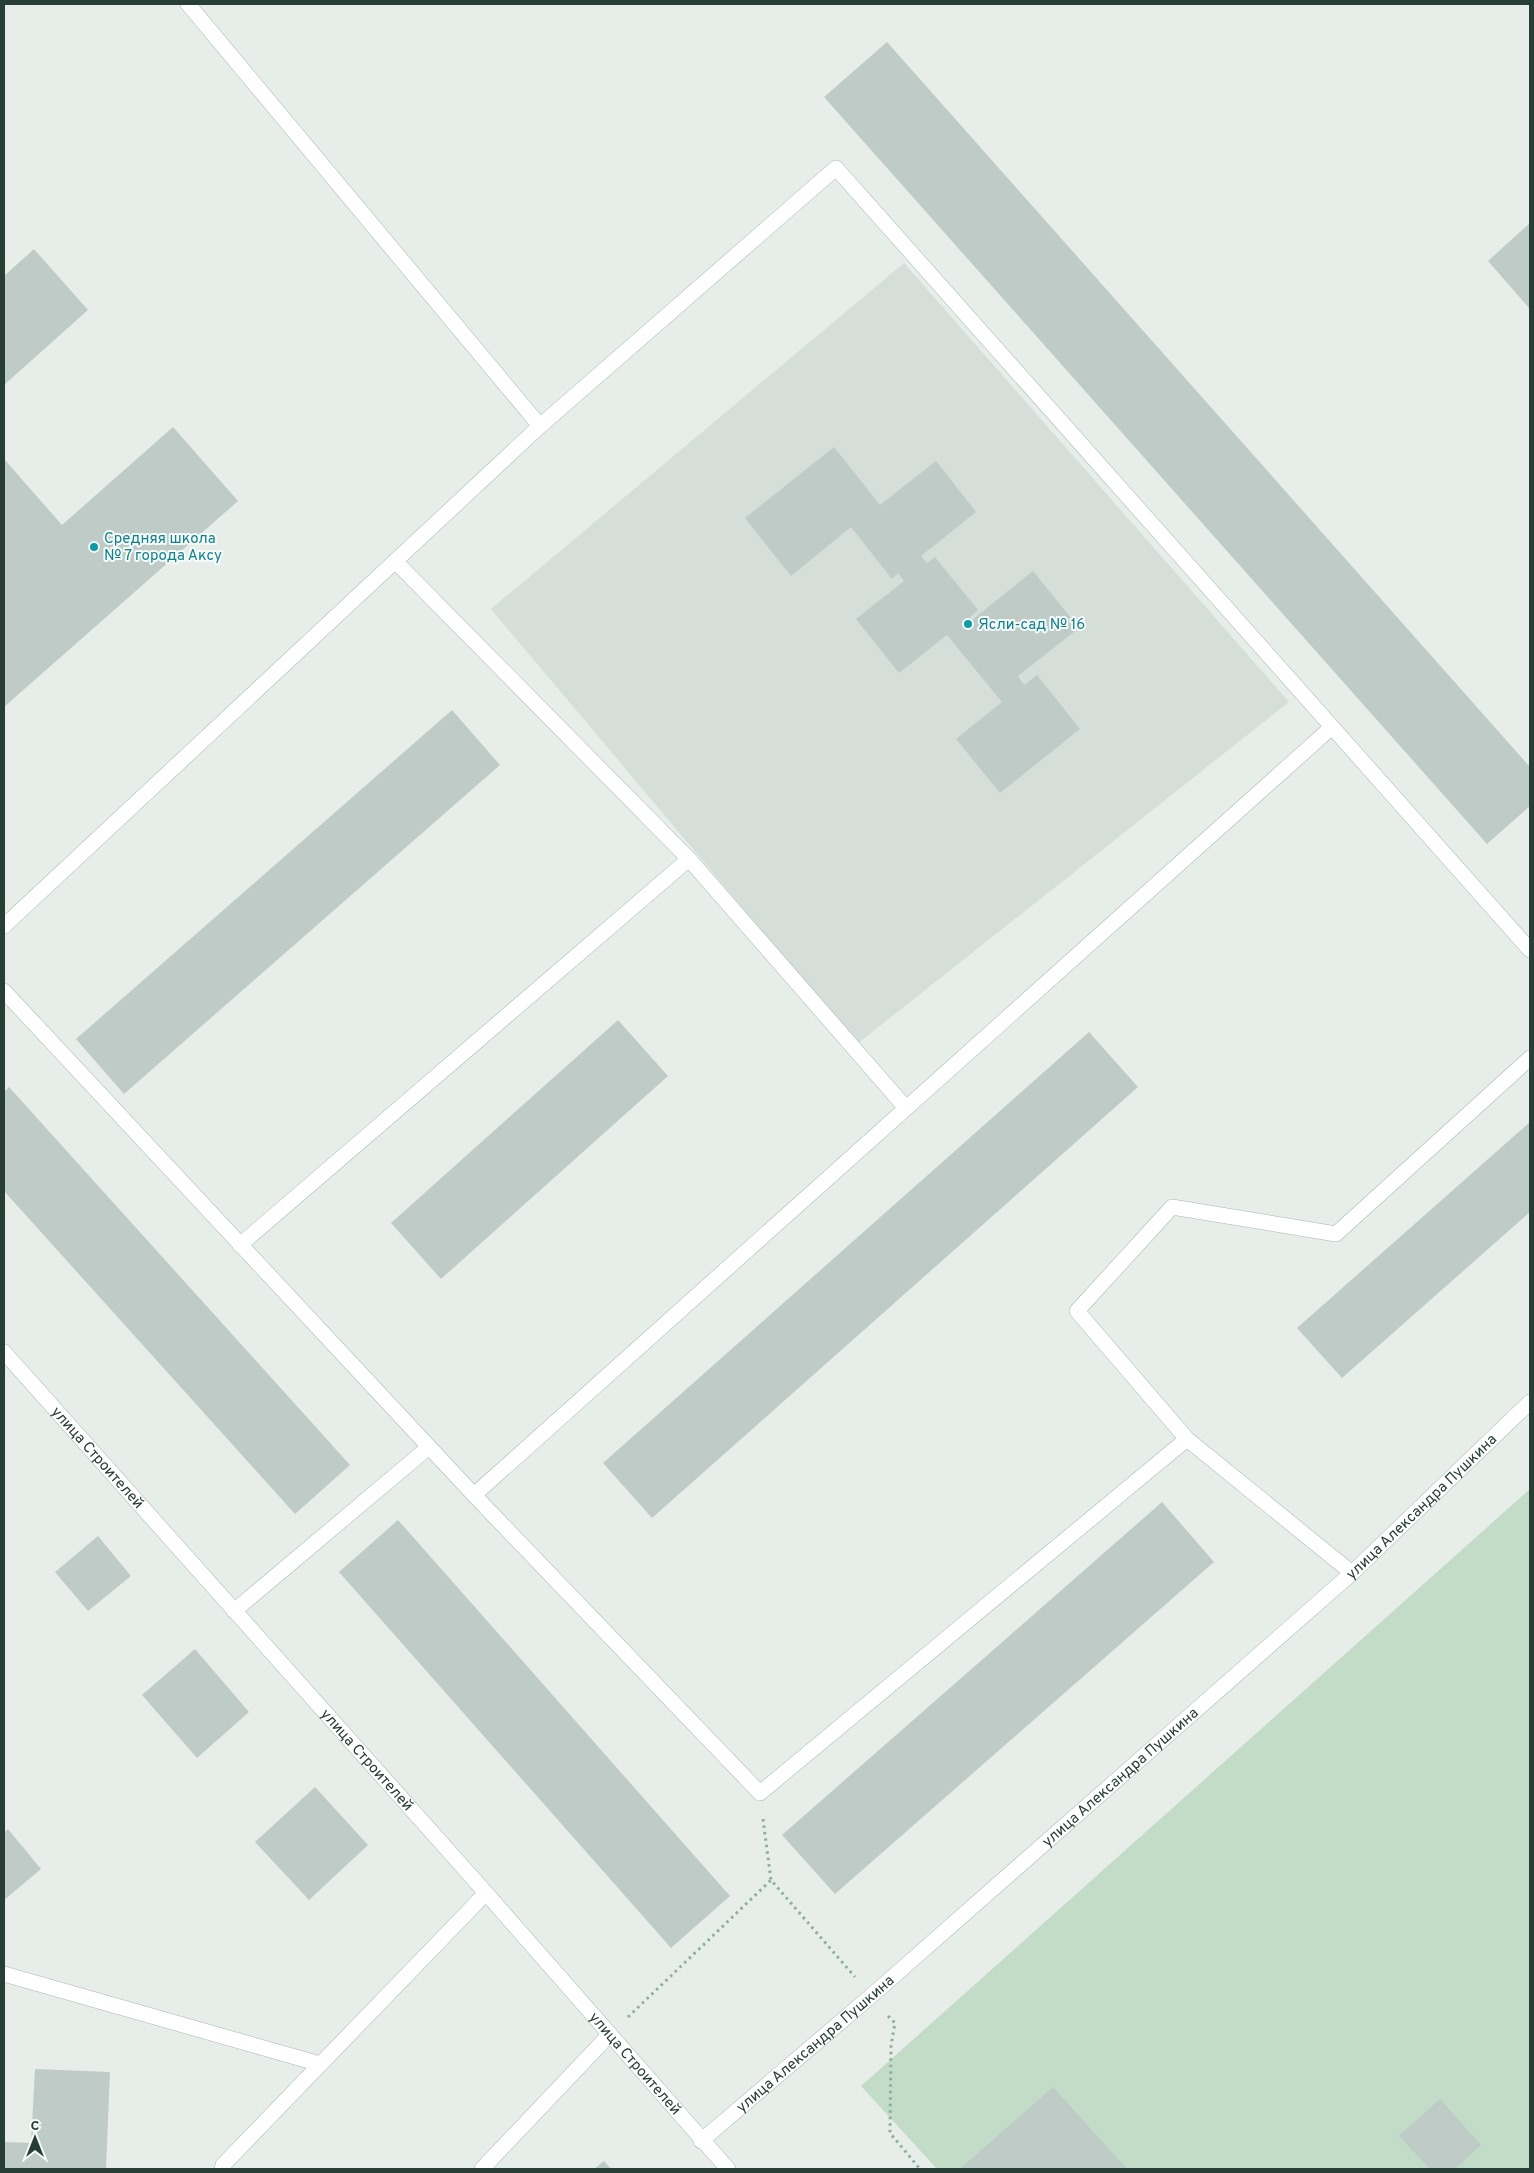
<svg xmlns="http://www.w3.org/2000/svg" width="1534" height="2173" font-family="Overpass,sans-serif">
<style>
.built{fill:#d5ded9}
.green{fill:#c2dcc7}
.building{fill:#bfcbc6}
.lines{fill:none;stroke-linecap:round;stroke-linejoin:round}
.service-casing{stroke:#aab6b0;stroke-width:16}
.minor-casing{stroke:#aab6b0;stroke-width:16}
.tertiary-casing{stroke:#aab6b0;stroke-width:16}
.path{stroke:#8baea0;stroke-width:3;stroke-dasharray:2.5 4;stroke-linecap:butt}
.service{stroke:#fff;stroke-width:15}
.minor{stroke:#fff;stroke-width:15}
.tertiary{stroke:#fff;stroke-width:15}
.culture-dot{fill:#0f9aa8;stroke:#f7faf8;stroke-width:2}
.labels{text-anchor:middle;stroke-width:4;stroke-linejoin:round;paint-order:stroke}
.culture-label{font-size:15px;fill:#0d838f;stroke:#f7faf8;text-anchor:start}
.street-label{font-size:15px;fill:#273e36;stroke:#f7faf8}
</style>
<rect width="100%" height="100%" fill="#e7eeea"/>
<path class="built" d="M904,263L1289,702L857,1044L491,609Z"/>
<path class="green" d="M1530,1489V2169H937L861,2086Z"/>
<path class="building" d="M887,42L1530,767V806L1487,844L824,97Z
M1530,223V309L1488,261Z
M34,249L88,310L4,385V276Z
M173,427L238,501L4,707V573L5,572L4,570V459L62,525Z
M834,447L880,505L936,461L976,512L921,556L927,563L935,557L978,610L970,617L972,620L1033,571L1079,628L1018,676L1024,685L1037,675L1080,729L1000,793L956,739L1002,702L947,635L899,673L856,619L904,581L898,573L892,579L851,527L791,576L745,518Z
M452,710L500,765L124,1094L76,1039Z
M618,1020L668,1076L441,1279L391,1223Z
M1089,1032L1138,1087L652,1518L603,1463Z
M9,1087L350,1465L295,1514L4,1191V1092Z
M1530,1122V1212L1342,1378L1297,1328Z
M1162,1502L1214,1562L835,1894L782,1835Z
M398,1520L730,1896L671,1948L339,1572Z
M98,1536L131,1576L88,1611L55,1572Z
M195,1649L249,1712L197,1758L142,1695Z
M315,1787L368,1845L309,1900L255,1842Z
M8,1829L41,1869L4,1900V1833Z
M35,2069L110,2072L106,2169H4V2142L31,2143Z
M1053,2087L1127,2169H960Z
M1440,2099L1481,2145L1455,2169H1430L1399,2136Z
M604,2161L611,2169H594Z"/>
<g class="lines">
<defs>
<path id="service" d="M540,426L836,168L1530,950
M395,561L689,859L906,1108
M4,926L540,426L188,4
M4,991L474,1495L760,1793L1187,1439
M240,1245L689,859
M474,1495L1332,727
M1352,1573L1187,1439L1077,1311L1172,1207L1336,1234L1530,1058
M234,1611L429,1447
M4,1974L320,2064
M222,2169L223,2165L486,1893
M482,2169L610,2034"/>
<g id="minor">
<path id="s1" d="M701,2141L871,1996L1352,1573L1530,1402"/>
</g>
<g id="tertiary">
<path id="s2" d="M4,1352L486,1893L728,2169"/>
</g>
</defs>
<use href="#service" class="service-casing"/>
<use href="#minor" class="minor-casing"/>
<use href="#tertiary" class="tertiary-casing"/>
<path class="path" d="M763,1819L771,1880
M888,2016L895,2023L891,2046L890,2133L920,2169
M628,2017L771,1880L855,1977"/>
<use href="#service" class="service"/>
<use href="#minor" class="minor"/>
<use href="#tertiary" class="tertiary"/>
</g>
<g class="culture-dot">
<circle cx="94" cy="547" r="5"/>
<circle cx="968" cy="624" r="5"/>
</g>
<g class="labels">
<g class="culture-label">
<text x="104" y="543">Средняя школа<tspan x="104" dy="17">№ 7 города Аксу</tspan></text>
<text x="978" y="629">Ясли-сад № 16</text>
</g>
<g class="street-label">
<text dy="5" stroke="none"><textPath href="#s2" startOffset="141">улица Строителей</textPath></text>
<text dy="5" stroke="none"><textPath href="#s1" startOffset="960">улица Александра Пушкина</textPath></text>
<text dy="5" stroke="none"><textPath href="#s2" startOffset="546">улица Строителей</textPath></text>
<text dy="5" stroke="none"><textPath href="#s1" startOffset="555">улица Александра Пушкина</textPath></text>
<text dy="5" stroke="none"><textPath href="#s1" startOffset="150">улица Александра Пушкина</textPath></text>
<text dy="5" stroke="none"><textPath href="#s2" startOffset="951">улица Строителей</textPath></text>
</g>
</g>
<rect width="1534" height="2173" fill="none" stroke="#273e36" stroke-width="10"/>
<g transform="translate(35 2138)" stroke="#f7faf8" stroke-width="4" paint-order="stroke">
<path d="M0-4L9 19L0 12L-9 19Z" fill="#273e36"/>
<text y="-8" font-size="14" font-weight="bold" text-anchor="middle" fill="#273e36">С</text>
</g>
</svg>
